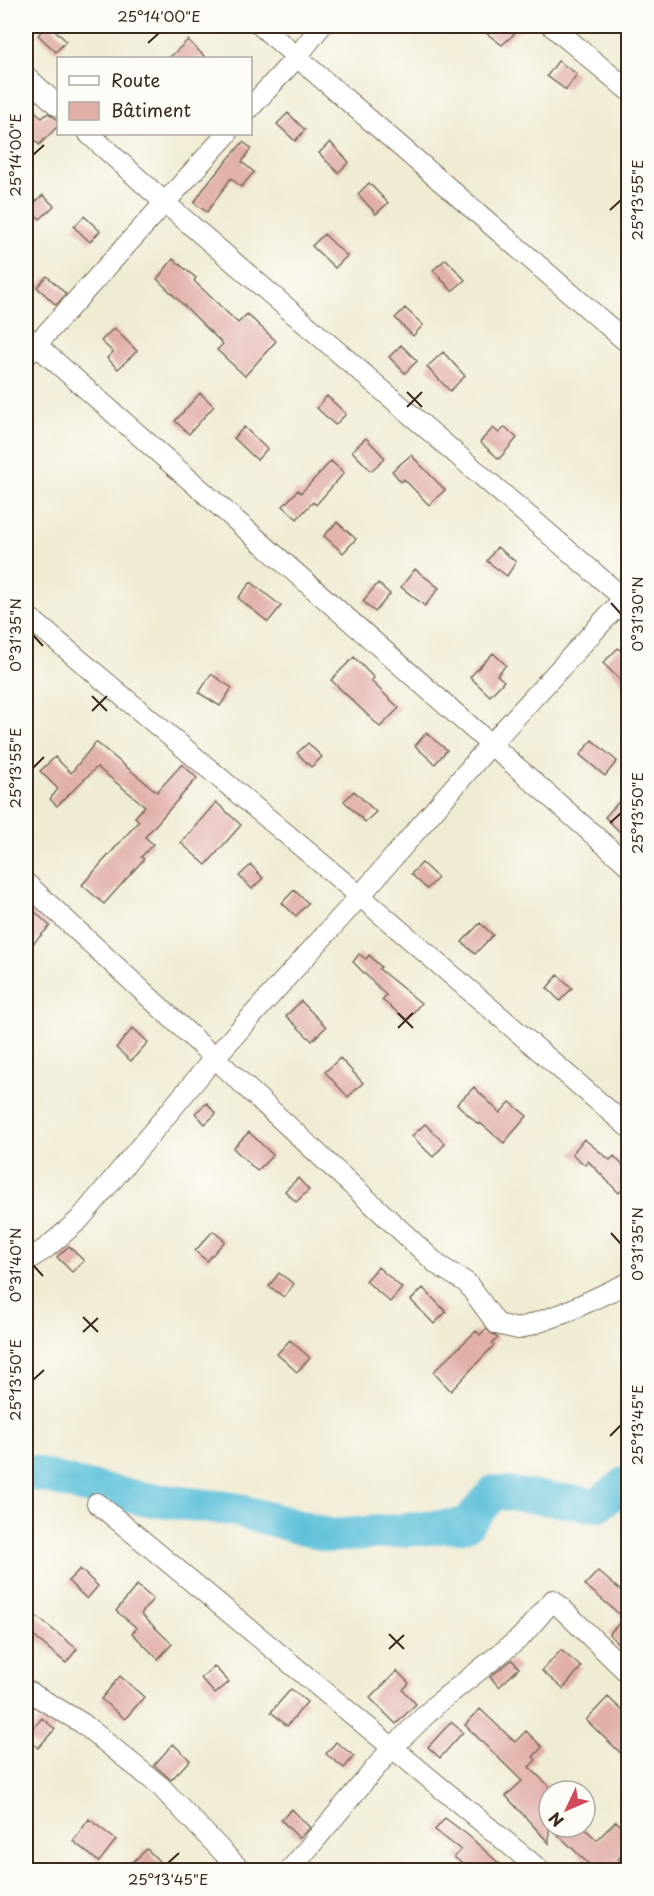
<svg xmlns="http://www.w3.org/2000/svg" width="654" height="1896" font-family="'Playpen Sans',sans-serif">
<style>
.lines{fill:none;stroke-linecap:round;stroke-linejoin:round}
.river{stroke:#5bc0d9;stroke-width:34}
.building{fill:#e1aea8}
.street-casing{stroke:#7a6e5d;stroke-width:22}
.street{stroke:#fff;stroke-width:20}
.ticks{fill:none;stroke:#3b2a1e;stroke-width:2}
.neatline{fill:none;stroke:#3b2a1e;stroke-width:2}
.ticks-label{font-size:15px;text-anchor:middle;fill:#3b2a1e}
</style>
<rect width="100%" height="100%" fill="#fdfcf7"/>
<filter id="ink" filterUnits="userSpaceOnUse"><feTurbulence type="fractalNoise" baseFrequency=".0167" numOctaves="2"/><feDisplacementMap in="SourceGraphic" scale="12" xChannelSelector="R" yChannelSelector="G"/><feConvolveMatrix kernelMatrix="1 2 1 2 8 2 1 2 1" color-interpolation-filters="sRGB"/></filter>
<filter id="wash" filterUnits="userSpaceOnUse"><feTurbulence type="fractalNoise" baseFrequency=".008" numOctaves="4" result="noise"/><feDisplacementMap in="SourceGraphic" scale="24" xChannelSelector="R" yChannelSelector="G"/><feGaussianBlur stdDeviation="1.35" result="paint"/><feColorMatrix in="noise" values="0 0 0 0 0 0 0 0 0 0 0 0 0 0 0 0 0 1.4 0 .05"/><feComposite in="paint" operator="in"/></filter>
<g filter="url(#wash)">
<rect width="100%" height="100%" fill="#f0ebd3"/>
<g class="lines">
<path class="river" d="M26,1471L77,1485L144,1499L233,1509L331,1536L466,1525L494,1492L597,1505L628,1482"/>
</g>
<g id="blocks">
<path class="building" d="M47,26H51L66,41L56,52L38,35Z
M477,26H523L502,45Z
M188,40L206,58H169Z
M558,61L577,74L566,90L547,76Z
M26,102L42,118L48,113L58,120V126L39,145L26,131Z
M288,113L305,130L295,141L277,124Z
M243,142L251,148L242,162L254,172L241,187L231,178L207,212L194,203L206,185Z
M330,142L349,162L338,173L319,153Z
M369,183L388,203L376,214L358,194Z
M43,195L54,206L40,219L29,208Z
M84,216L100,231L90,242L74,227Z
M324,234L347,256L335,268L312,246Z
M173,259L196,278L194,281L238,323L247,314L276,341L245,376L217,350L223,344L157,279Z
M446,259L465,280L452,291L433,270Z
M47,276L66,294L56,305L37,287Z
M405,308L423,325L413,336L395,318Z
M114,328L137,351L118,369L107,358L113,352L101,341Z
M401,345L417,361L405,373L389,357Z
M443,352L465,376L450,391L427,367Z
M200,393L214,406L189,434L175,421Z
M327,396L346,414L335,425L317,408Z
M244,427L267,449L257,460L234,438Z
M505,427L517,438L499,459L480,442L493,428L499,433Z
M366,438L385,458L371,471L352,451Z
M411,455L445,490L429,505L404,479L401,482L392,471Z
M331,461L344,473L316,505L313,502L297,519L283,506L298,490L301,493Z
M337,522L356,539L343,553L324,536Z
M497,547L516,562L507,576L487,561Z
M415,569L439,588L425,606L401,587Z
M251,582L281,606L268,622L238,598Z
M378,583L390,594L375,612L363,601Z
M618,648L628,657V688L603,663Z
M493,653L506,665L497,675L504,681L490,696L470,677Z
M354,657L374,678L371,681L399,708L380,727L331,680Z
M211,674L232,688L220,706L199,693Z
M426,733L447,750L435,764L415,746Z
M592,740L617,761L605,776L580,755Z
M96,742L157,792L182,764L197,778L145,837L153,844L141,857L144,859L104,904L82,885L139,821L135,817L145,806L97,767L57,806L50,799L58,789L40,771L55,757L71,773Z
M308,743L322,757L311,767L297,753Z
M354,791L376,812L365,822L344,801Z
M628,792V840L605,817Z
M216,802L241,825L206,865L181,843Z
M422,863L438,878L427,889L411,874Z
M251,865L263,878L252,889L239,876Z
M294,890L308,903L296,916L282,903Z
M33,910L50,926L26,951V917Z
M480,923L493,935L475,954L462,942Z
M359,954L366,959L369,955L381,967L379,969L421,1003L407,1020L382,1000L386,995L353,962Z
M558,975L572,988L560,1001L547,988Z
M301,1001L326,1027L312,1041L286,1016Z
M133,1028L148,1042L131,1061L116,1048Z
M340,1058L363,1083L348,1097L325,1072Z
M474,1087L500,1113L510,1102L527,1116L504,1143L480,1123L479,1125L457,1104Z
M207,1103L216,1114L205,1124L195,1113Z
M425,1124L445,1144L433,1157L412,1136Z
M249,1132L273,1155L257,1171L233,1148Z
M584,1139L610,1160L614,1156L628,1171V1184L619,1193L588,1161L585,1165L572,1154Z
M298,1178L309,1190L296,1202L285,1191Z
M213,1231L225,1241L207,1261L195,1251Z
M69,1246L84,1261L72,1272L57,1257Z
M378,1267L402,1288L390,1302L366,1281Z
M279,1273L294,1284L284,1297L269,1286Z
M423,1288L446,1312L434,1324L411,1300Z
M486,1329L498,1338L492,1343L494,1345L451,1391L433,1372L476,1331L480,1335Z
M290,1340L310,1358L297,1372L277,1354Z
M80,1569L98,1586L87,1599L68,1581Z
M598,1571L628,1597V1640L621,1647L609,1634L624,1618L585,1585Z
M137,1585L153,1599L141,1614L172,1644L158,1659L132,1633L137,1628L116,1611Z
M26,1608L77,1649L66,1663L26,1630Z
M561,1650L581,1667L563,1689L542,1671Z
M512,1660L519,1668L499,1687L490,1677Z
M214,1666L229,1682L215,1694L201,1678Z
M397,1671L409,1683L403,1690L416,1704L396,1724L370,1698Z
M120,1676L144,1697L125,1719L101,1699Z
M291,1689L307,1702L287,1726L271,1712Z
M608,1697L628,1716V1760L586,1720Z
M480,1709L515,1742L526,1731L542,1747L533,1757L536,1760L529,1767L549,1786V1843L506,1796L522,1781L465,1725Z
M42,1718L55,1729L38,1748L26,1737Z
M451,1722L463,1732L440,1758L428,1747Z
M336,1742L354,1756L344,1768L326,1754Z
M173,1744L190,1760L171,1780L154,1765Z
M292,1809L310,1828L299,1838L281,1820Z
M445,1818L469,1836L506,1870H470L454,1857L461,1850L435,1830Z
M89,1819L116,1840L99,1862L73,1841Z
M616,1821L628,1833V1849L618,1859L628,1870H595L550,1827H583L597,1840Z
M147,1849L168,1870H124Z"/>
</g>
</g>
<g filter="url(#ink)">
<use href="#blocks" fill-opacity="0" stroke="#7a6e5d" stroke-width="1.5"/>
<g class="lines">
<defs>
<path id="street" d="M261,26L628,343
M552,26L628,90
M26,76L58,106
M250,108L296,58L321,26
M89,134L164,202L628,602
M26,336L628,865
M26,356L227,134
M26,615L360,896L628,1127
M26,883L438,1265L467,1283L497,1324L518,1329L562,1314L628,1283
M26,1261L45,1249L79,1220L215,1057L360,896L491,744L628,594
M97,1503L540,1870
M26,1690L82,1723L160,1786L240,1870
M290,1870L392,1748L438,1703L521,1637L553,1600L628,1673"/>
</defs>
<use href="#street" class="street-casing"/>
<use href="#street" class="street"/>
</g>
</g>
<path class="ticks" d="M148,43L159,33M33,155L44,145M610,210L621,200M407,392L422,407M407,407L422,392M611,603L621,614M33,635L43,646M92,696L107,711M92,711L107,696M33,768L44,757M610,823L621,813M398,1013L413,1028M398,1028L413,1013M611,1233L621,1244M33,1265L43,1276M83,1317L98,1332M83,1332L98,1318M33,1380L44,1370M610,1436L621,1425M389,1634L404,1649M389,1649L404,1635M168,1863L179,1853"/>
<rect width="654" height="1896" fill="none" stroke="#fdfcf7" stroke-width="66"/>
<rect x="57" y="57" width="195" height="78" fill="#fdfcf7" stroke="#afa8a0" stroke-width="1.5"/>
<rect x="69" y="76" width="30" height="9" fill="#ffffff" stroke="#afa8a0" stroke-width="1.5"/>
<text x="111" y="87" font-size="18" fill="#3b2a1e">Route</text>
<rect x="69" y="102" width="30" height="18" fill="#e1aea8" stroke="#afa8a0" stroke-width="1.5"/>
<text x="111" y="117" font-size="18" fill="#3b2a1e">Bâtiment</text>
<g transform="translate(567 1809) rotate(226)"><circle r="28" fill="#fdfcf7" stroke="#afa8a0" stroke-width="1.5"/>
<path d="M0-4.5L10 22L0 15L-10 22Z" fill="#d1495b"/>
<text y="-9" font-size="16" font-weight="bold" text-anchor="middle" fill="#3b2a1e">N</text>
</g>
<rect x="33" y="33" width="588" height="1830" class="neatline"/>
<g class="ticks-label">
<text x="159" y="22">25°14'00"E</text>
<text transform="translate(16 155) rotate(-90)" y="5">25°14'00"E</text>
<text transform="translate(638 200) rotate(-90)" y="5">25°13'55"E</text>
<text transform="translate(638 614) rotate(-90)" y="5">0°31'30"N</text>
<text transform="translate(16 635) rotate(-90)" y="5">0°31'35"N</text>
<text transform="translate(16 768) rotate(-90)" y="5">25°13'55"E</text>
<text transform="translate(638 813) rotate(-90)" y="5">25°13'50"E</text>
<text transform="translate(638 1244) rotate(-90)" y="5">0°31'35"N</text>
<text transform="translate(16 1265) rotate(-90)" y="5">0°31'40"N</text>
<text transform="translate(16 1380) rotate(-90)" y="5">25°13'50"E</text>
<text transform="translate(638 1425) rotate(-90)" y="5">25°13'45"E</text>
<text x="168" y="1885">25°13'45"E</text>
</g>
</svg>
